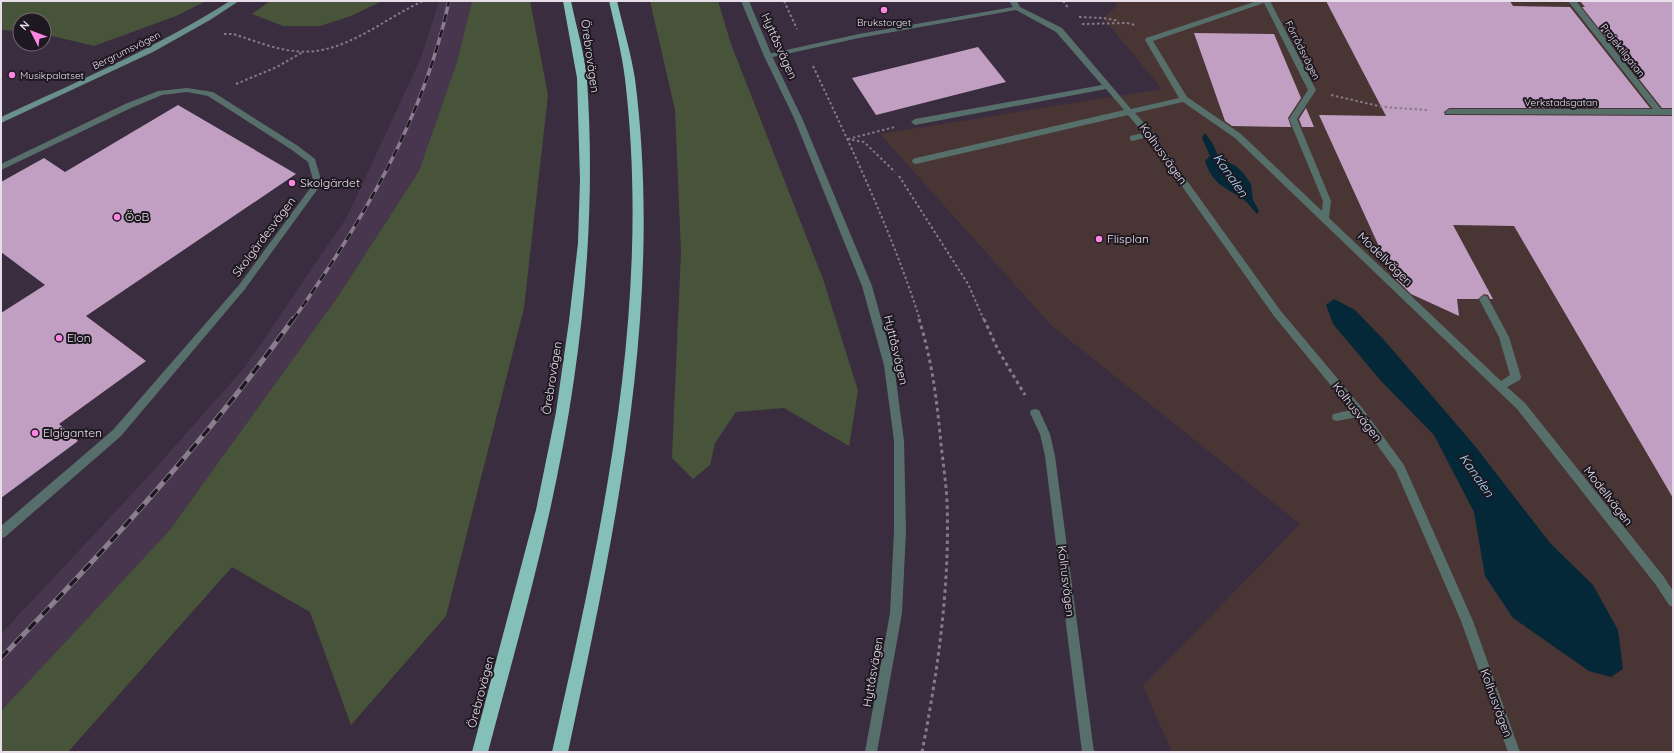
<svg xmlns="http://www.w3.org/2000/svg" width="1674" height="753" font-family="Quicksand,sans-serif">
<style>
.built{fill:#47364e}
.industrial{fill:#493533}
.green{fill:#475439}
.water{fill:#042838}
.building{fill:#c19fc2}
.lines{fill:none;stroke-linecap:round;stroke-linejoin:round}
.path-far1{stroke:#867a8a;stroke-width:2;stroke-dasharray:2.5 2.5;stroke-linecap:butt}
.path{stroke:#867a8a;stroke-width:3;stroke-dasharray:3.5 3.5;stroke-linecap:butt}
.lane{fill:#576f6b;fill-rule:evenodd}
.street{fill:#576f6b;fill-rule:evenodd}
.secondary{fill:#6a908b;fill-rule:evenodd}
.highway{fill:#85c0b8;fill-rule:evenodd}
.rail-far1-casing{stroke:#8a7e8e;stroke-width:3.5}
.rail-casing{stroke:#8a7e8e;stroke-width:5}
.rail-far1{stroke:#1e1821;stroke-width:2.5;stroke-dasharray:8;stroke-linecap:butt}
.rail{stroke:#1e1821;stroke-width:3.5;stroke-dasharray:10;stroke-linecap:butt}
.poi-dot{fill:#fd86e2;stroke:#1e1821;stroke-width:1.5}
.labels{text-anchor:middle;stroke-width:4;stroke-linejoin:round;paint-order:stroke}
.far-poi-label{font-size:10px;fill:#e7deea;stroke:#1e1821}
.far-street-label{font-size:10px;fill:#e7deea;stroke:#1e1821}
.street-label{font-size:12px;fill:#e7deea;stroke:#1e1821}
.poi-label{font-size:12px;fill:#e7deea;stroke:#1e1821;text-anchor:start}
.water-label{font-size:13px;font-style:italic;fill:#a4defe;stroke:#1e1821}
</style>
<rect width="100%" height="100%" fill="#3b2d40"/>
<path class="built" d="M439,1H472L457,62L419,171L337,298L169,531L1,711V634L145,480L245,367L347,217L421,58Z"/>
<path class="industrial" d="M1114,1H1673V752H1172L1143,686L1300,524L1052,326L880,134L1162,89L1103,18L1117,6Z"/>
<path class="green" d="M1,1H206L176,16L94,46L44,34V20H20V31L1,30Z
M270,1H382L351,16L320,26H283L252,14Z
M472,1H530L548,95L524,308L446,616L351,725L310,612L232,567L68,752H1V711L169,531L337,298L419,171L457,62Z
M650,1H718L731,44L823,279L858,391L849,446L784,408L736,412L715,443L710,465L693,479L672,458L681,252L675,110Z"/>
<path class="water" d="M1205,133L1213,144L1219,158L1236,166L1244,174L1251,184L1253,200L1259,211L1257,214C1253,210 1249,204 1244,200C1225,186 1214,187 1205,161L1210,156L1202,138Z
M1334,299L1355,310L1385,341L1475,446L1550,543L1593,585L1618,630L1623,669L1611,677L1589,671L1513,618L1485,576L1474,512L1434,435L1381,381L1333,324L1326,305Z"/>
<path class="building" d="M1326,1H1510L1513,6L1570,7L1650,108H1449L1444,112L1445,115L1673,116V498L1514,226L1453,225L1493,299H1490L1488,295L1484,294L1478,299H1457L1459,316L1411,294L1392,275L1319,115L1386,116Z
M1580,1H1673V108H1662L1582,7H1585Z
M1194,33L1274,34L1301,98L1288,118L1291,127L1232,126L1225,121Z
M978,47L1006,82L876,115L852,78Z
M178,105L296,174L86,316L146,361L59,424L78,441L1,498V313L45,285L1,252V182L44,158L65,172Z
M1306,108L1314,127H1302L1299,119Z"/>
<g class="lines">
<path class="path-far1" d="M784,1L797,29
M1063,1L1069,9
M1079,17L1103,18L1119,21
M1082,24L1127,23L1135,25
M224,34H233C253,40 273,49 295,51C342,57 383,19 423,1
M813,66C852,149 892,232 920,320
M236,84L277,67L303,52
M1331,95L1383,107L1427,110
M847,139L864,142L895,172
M848,139L895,127
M899,176L968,284L984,320"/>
<path class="path" d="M919,319C932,360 937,401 941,444C943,463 946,482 947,502C950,586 938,670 922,752
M984,319L998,350L1025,395"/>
<path class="lane" d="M1009,1H1017L1020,7L1062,28L1131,109L1179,98L1145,40L1146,38L1257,1H1270L1316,90L1297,119L1331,201L1329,218L1501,381L1510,375L1499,337L1479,299L1484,295L1487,296L1509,337L1521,377L1520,380L1507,387L1525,403L1664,577L1673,591V607L1669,605L1656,585L1517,409L1235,138L1183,102L1135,113L1152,132L1280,310L1363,409L1404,465L1473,621L1520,752H1508L1461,621L1396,471L1357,417L1337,421L1333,420L1332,417L1333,414L1351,410L1274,316L1147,137L1133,141L1130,140V136L1143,133L1128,115L916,164L913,163L912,161L913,159L916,158L1124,110L1106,89L915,125L911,122L915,119L1102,85L1056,32L1016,10L859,38L768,58L764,56L768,54L859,34L1013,7ZM1264,3L1308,90L1289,119L1323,201L1322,211L1241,134L1187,97L1153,41Z
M1568,1H1576L1661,109H1673V115L1446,114L1445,112L1449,109H1653Z
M187,88L213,92L298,146L315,159L322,183L245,289L121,436L5,537L1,538V526L113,430L239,285L314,183L308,162L292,150L208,96L187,92L162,95L131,108L1,170V164L125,104L158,91Z
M1035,409L1039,410L1050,434L1055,456L1094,752H1082L1045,456L1040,434L1030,413L1031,410Z"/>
<path class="street" d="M741,1H749L772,56L802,118L872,286L894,365L904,441L906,531L902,613L877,752H865L890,613L894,531V441L884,365L862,286L794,118L764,56Z"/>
<path class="secondary" d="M230,1H239L210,20L153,52L1,123V117C79,81 157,47 230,1Z"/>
<path class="highway" d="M563,1H571C576,26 585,55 587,80C597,224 581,370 550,510C532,592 509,672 488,752H472L536,510L556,412L569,321L578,243L580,180L577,78Z
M609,1H617C623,27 631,53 635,79C664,306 615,532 568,752H552C602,532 652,307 625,79C622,53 615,27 609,1Z"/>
<defs>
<path id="rail-far1" d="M293,320C362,222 424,119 449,1"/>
<path id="rail" d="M1,658C104,551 207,440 293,319"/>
</defs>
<use href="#rail-far1" class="rail-far1-casing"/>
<use href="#rail" class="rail-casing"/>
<use href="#rail-far1" class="rail-far1"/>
<use href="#rail" class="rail"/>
</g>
<g class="poi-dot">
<circle cx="884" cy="10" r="4"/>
<circle cx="12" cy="75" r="4"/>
<circle cx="292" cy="183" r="4"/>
<circle cx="117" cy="217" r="4"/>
<circle cx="1099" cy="239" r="4"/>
<circle cx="59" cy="338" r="4"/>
<circle cx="35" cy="433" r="4"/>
</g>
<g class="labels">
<g class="far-poi-label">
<text x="884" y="26">Brukstorget</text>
<text x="20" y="79" text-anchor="start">Musikpalatset</text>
</g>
<g class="far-street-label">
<text transform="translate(126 50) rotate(-26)" y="4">Bergrumsvägen</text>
<text transform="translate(1303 50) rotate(63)" y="4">Förrådsvägen</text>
<text transform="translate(1623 50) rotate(52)" y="4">Projektilgatan</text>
<text x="1561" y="106">Verkstadsgatan</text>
</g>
<g class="street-label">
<text transform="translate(779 46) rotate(66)" y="4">Hyttåsvägen</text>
<text transform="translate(590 56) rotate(82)" y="4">Örebrovägen</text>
<text transform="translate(1163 154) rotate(54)" y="4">Kolhusvägen</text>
<text transform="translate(264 237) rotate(-53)" y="4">Skolgärdesvägen</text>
<text transform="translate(1385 259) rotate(44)" y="4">Modellvägen</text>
<text transform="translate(896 350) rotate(77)" y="4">Hyttåsvägen</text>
<text transform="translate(552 378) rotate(-81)" y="4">Örebrovägen</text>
<text transform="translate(1357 412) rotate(52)" y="4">Kolhusvägen</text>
<text transform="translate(1608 496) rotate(52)" y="4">Modellvägen</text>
<text transform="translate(1066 581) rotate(83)" y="4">Kolhusvägen</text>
<text transform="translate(873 672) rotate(-80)" y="4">Hyttåsvägen</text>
<text transform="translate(481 692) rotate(-75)" y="4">Örebrovägen</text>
<text transform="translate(1496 703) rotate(70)" y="4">Kolhusvägen</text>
</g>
<g class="poi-label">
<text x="300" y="187">Skolgärdet</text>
<text x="125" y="221">ÖoB</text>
<text x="1107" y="243">Flisplan</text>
<text x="67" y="342">Elon</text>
<text x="43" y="437">Elgiganten</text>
</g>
<g class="water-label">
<text transform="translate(1231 175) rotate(55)" y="5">Kanalen</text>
<text transform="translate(1477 475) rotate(55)" y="5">Kanalen</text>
</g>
</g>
<rect width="1674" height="753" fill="none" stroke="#e7deea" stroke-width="4"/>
<g transform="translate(32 32) rotate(312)"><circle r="19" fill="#1e1821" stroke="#6e6771"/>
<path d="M0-3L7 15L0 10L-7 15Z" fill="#fd86e2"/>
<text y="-6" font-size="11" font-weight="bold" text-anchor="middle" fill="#e7deea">N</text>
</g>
</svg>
